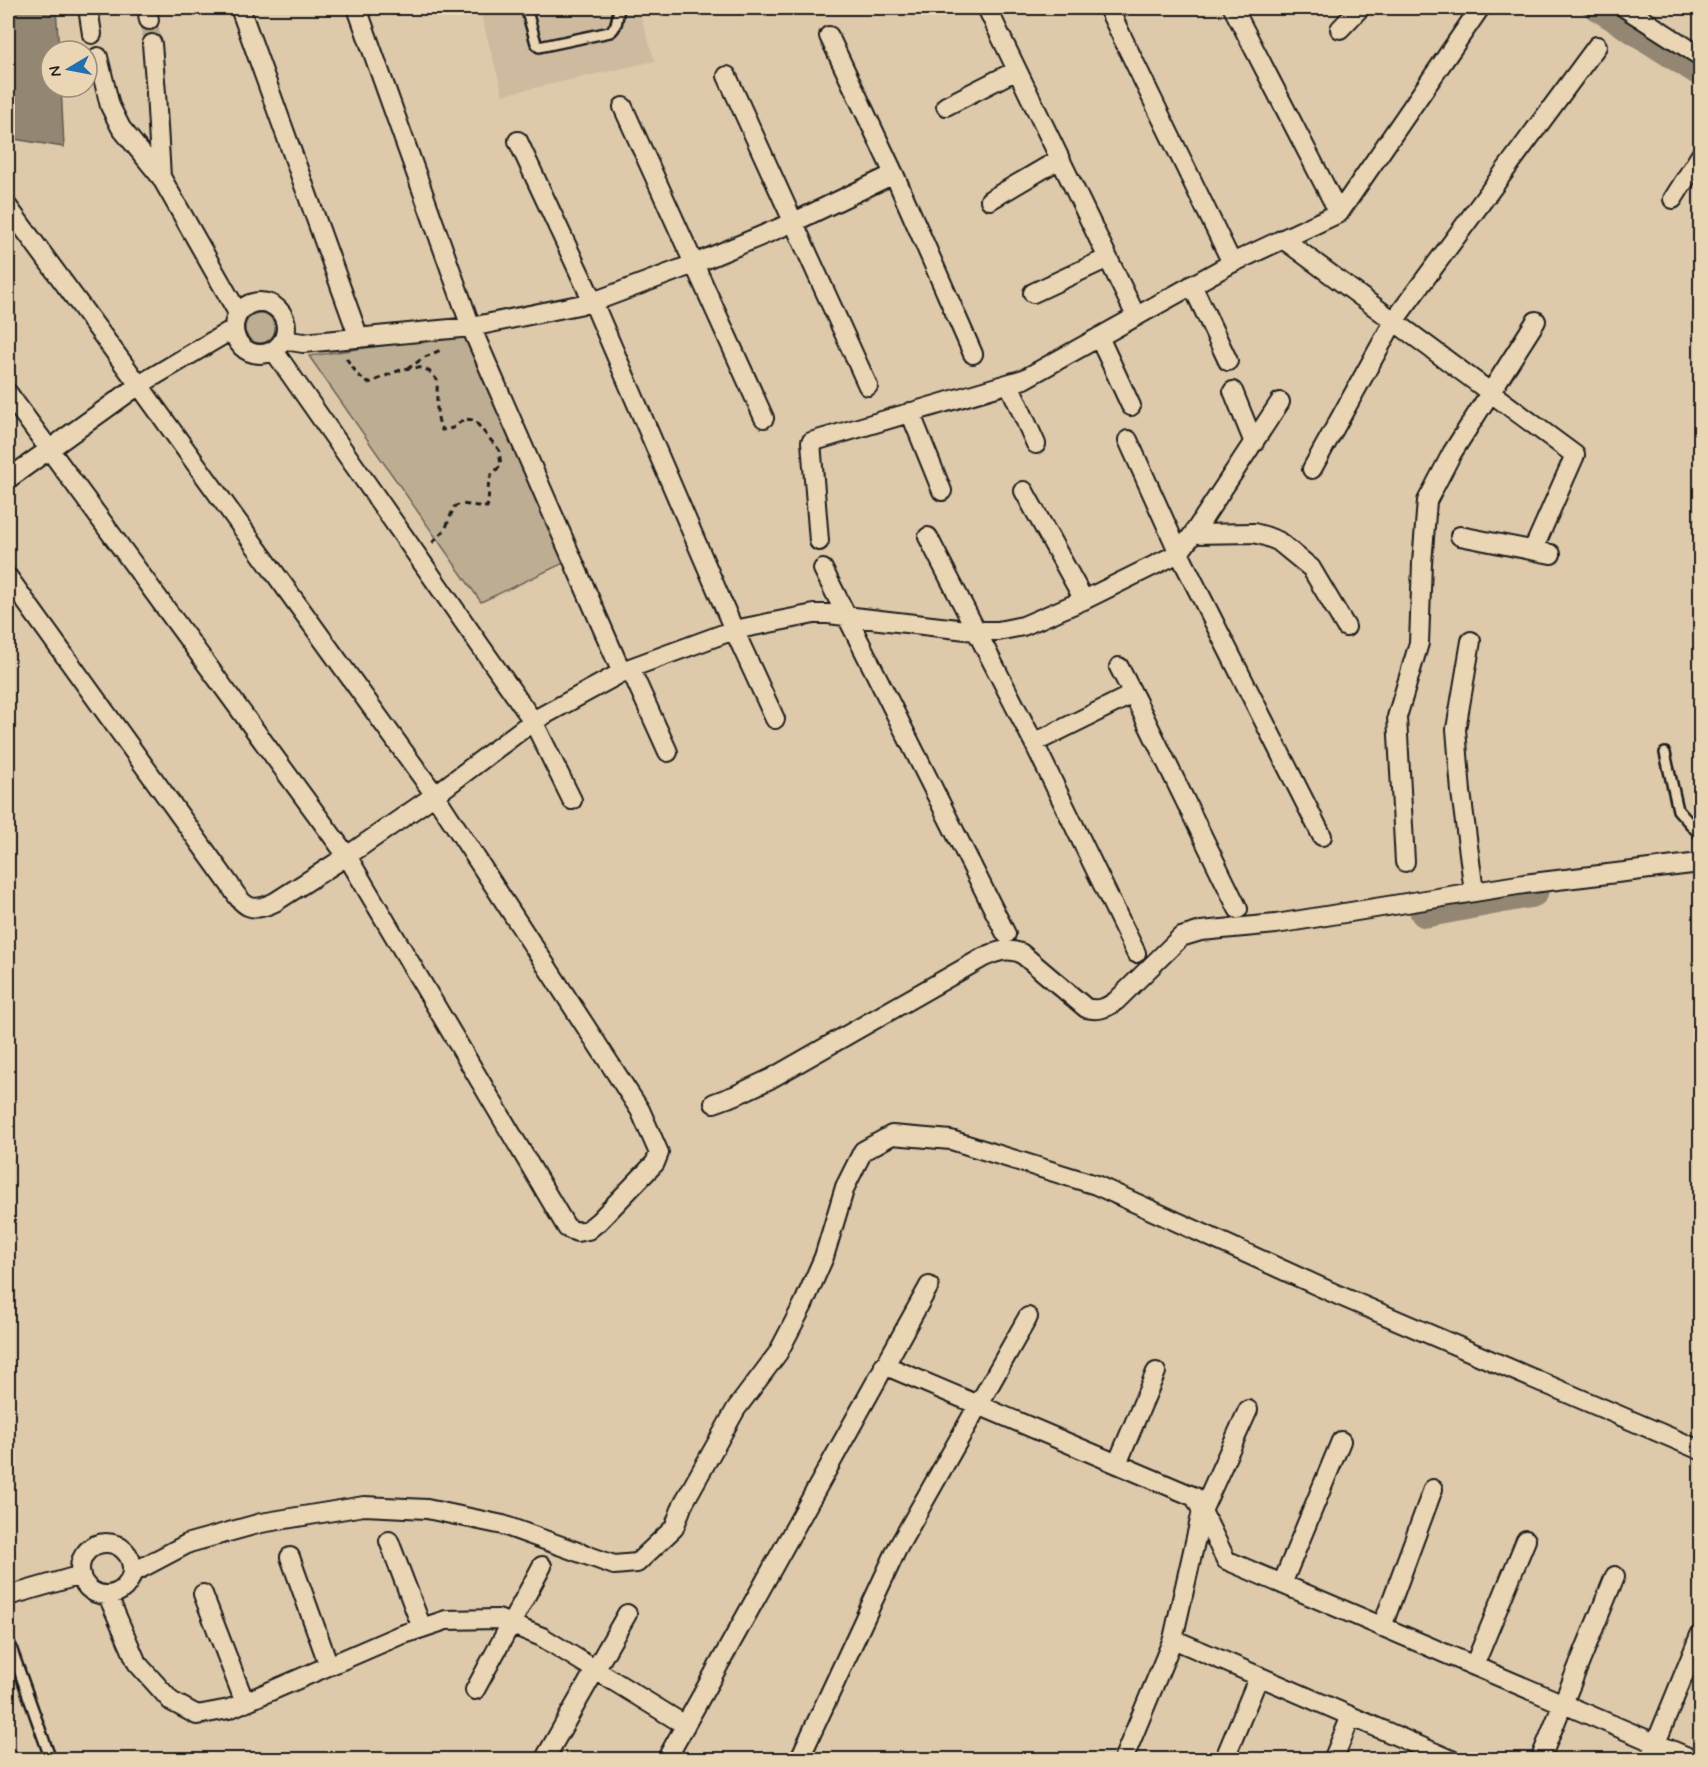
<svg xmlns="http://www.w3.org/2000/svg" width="1708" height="1767" font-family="Mynerve,sans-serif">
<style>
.built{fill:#cebb9f}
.green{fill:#bdad93;stroke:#6c6458;stroke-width:1.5}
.water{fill:#938773;stroke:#635c50;stroke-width:1.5}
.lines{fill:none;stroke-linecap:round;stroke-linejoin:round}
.canal{stroke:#938773;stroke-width:20}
.river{stroke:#938773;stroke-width:33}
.street-tunnel{stroke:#b7a78e;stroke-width:18;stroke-dasharray:18 9;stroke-linecap:butt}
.lane-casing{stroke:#1c1c1c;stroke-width:14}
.street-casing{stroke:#1c1c1c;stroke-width:22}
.path{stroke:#1c1c1c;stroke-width:3;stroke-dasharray:6 4.5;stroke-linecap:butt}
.lane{stroke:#ead5b4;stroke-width:9}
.street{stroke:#ead5b4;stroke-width:18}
</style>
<rect width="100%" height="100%" fill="#decaab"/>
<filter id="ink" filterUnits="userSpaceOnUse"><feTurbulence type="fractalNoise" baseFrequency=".0167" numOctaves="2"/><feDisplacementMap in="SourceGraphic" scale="12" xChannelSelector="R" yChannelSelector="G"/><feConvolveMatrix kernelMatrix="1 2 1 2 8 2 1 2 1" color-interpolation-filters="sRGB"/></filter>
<g filter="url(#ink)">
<path class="built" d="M479,8H638L655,61L503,95Z"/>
<path class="green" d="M245 328a15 15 0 1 1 30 0a15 15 0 1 1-30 0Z
M464,334L568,561L481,602L309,356Z"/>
<path class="water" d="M8,8H56L59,51H51V87H61L64,147L8,138Z"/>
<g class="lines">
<path class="canal" d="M1592,8L1700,77"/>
<path class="river" d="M1426,911L1532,891"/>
<path class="street-tunnel" d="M149,20L152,44"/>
<defs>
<path id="lane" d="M526,8L536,43L539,47L610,32C618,27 617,17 619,8
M1665,753L1678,810L1700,835
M8,1639L51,1760"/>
<path id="street" d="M88,8L92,34
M147,8L149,20
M240,8L359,338
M357,8L471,327L622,673
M987,8L1136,316
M1108,8L1232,263
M1233,8L1339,213
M1625,8L1700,56
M1340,29L1360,8
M829,36L894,174L973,354
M152,44L156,93L161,177
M98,57L110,106L121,128L161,177L238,313
M727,76L868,386
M946,106L1017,70
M623,107L764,418
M518,141L593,302L734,630L775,719
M1673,199L1700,156
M990,200L1060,159
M8,207L139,385L435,795L640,1110L659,1153L655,1163L599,1221L588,1230L577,1232L567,1228L347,856L8,393
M1283,239L1575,455L1533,550
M1192,285L1228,361
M1033,293L1108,258
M234 328a26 26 0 1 1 52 0a26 26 0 1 1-52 0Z
M1099,337L1131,406
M284,340L303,343L325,341L471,327L593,302L694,264L794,222L894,174
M274,351L533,721L572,800
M1009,384L1036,444
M1233,391L1254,443
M910,412L942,491
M1128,440L1179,553L1322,836
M1312,469L1394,321L1597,46
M8,479L139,385L233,329
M1024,491L1084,600
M1193,534L1280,402
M1460,536L1551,554
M928,537L1034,743L1136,953
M819,541L811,442L1024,379L1232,263L1339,213L1480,8
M823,569L1006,934
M8,577L230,885C243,907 251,914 275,902L347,856L435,795L533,721L630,668L734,630L814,614H828L975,631H998L1023,626L1084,600L1179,553L1193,534L1254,533L1265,536L1278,541L1311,568L1346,627
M1471,641L1456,729L1461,792L1474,892
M1119,667L1136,700L1238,909
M630,668L668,752
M1034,743L1133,694
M1405,862L1397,717L1419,643L1422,563L1427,501L1452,453L1536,321
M714,1103L736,1095L770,1079L984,957C998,951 1007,948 1021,953L1086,1008C1099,1011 1106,1008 1116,1001L1181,937L1201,931L1276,924L1524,884L1700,863
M884,1365L1195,1497L1226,1560L1695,1760
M1117,1464L1156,1372
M389,1541L422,1628
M80 1569a26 26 0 1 1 52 0a26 26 0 1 1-52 0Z
M290,1557L329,1666
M132,1573L189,1543L261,1523L364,1506L427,1509L503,1525L614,1565L637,1563L674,1528L683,1504L736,1409L778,1353L803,1305L824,1257L845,1187L863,1151L892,1135L951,1140L1096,1185L1338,1295L1700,1450
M1282,1584L1341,1441
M203,1594L245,1703
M8,1596L81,1575
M108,1596L137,1663L171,1701L197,1715L229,1709L398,1636L446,1620L498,1619L542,1637L685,1725
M1382,1627L1433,1489
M1173,1639L1452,1760
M1474,1666L1526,1540
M475,1690L542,1566
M544,1760L627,1614
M666,1760L929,1286
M799,1760L897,1549L1028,1317
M1123,1760L1173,1639L1202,1511L1248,1410
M1224,1760L1259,1676
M1333,1760L1351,1716
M1540,1760L1615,1576
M1649,1760L1700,1635"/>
</defs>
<use href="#lane" class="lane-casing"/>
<use href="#street" class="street-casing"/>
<path class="path" d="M346,358L358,375L368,383C385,378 409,361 427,370C431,372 434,377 437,380C438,398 434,413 442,430L453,428L464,419L474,420L499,450L501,466C481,480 492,489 487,507L460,504L454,507L445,530L430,545
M407,369L425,357L443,349"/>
<use href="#lane" class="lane"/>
<use href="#street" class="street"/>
</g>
</g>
<rect width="1708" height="1767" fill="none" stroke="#ead5b4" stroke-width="30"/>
<rect x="15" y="15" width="1678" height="1737" fill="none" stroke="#1c1c1c" stroke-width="2" filter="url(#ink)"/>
<g transform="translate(69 69) rotate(260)"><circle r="28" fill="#ead5b4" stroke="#988b77" stroke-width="1.5"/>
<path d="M0-4.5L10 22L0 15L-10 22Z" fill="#1f6fb2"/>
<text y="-9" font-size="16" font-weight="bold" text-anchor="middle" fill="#1c1c1c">N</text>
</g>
</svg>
